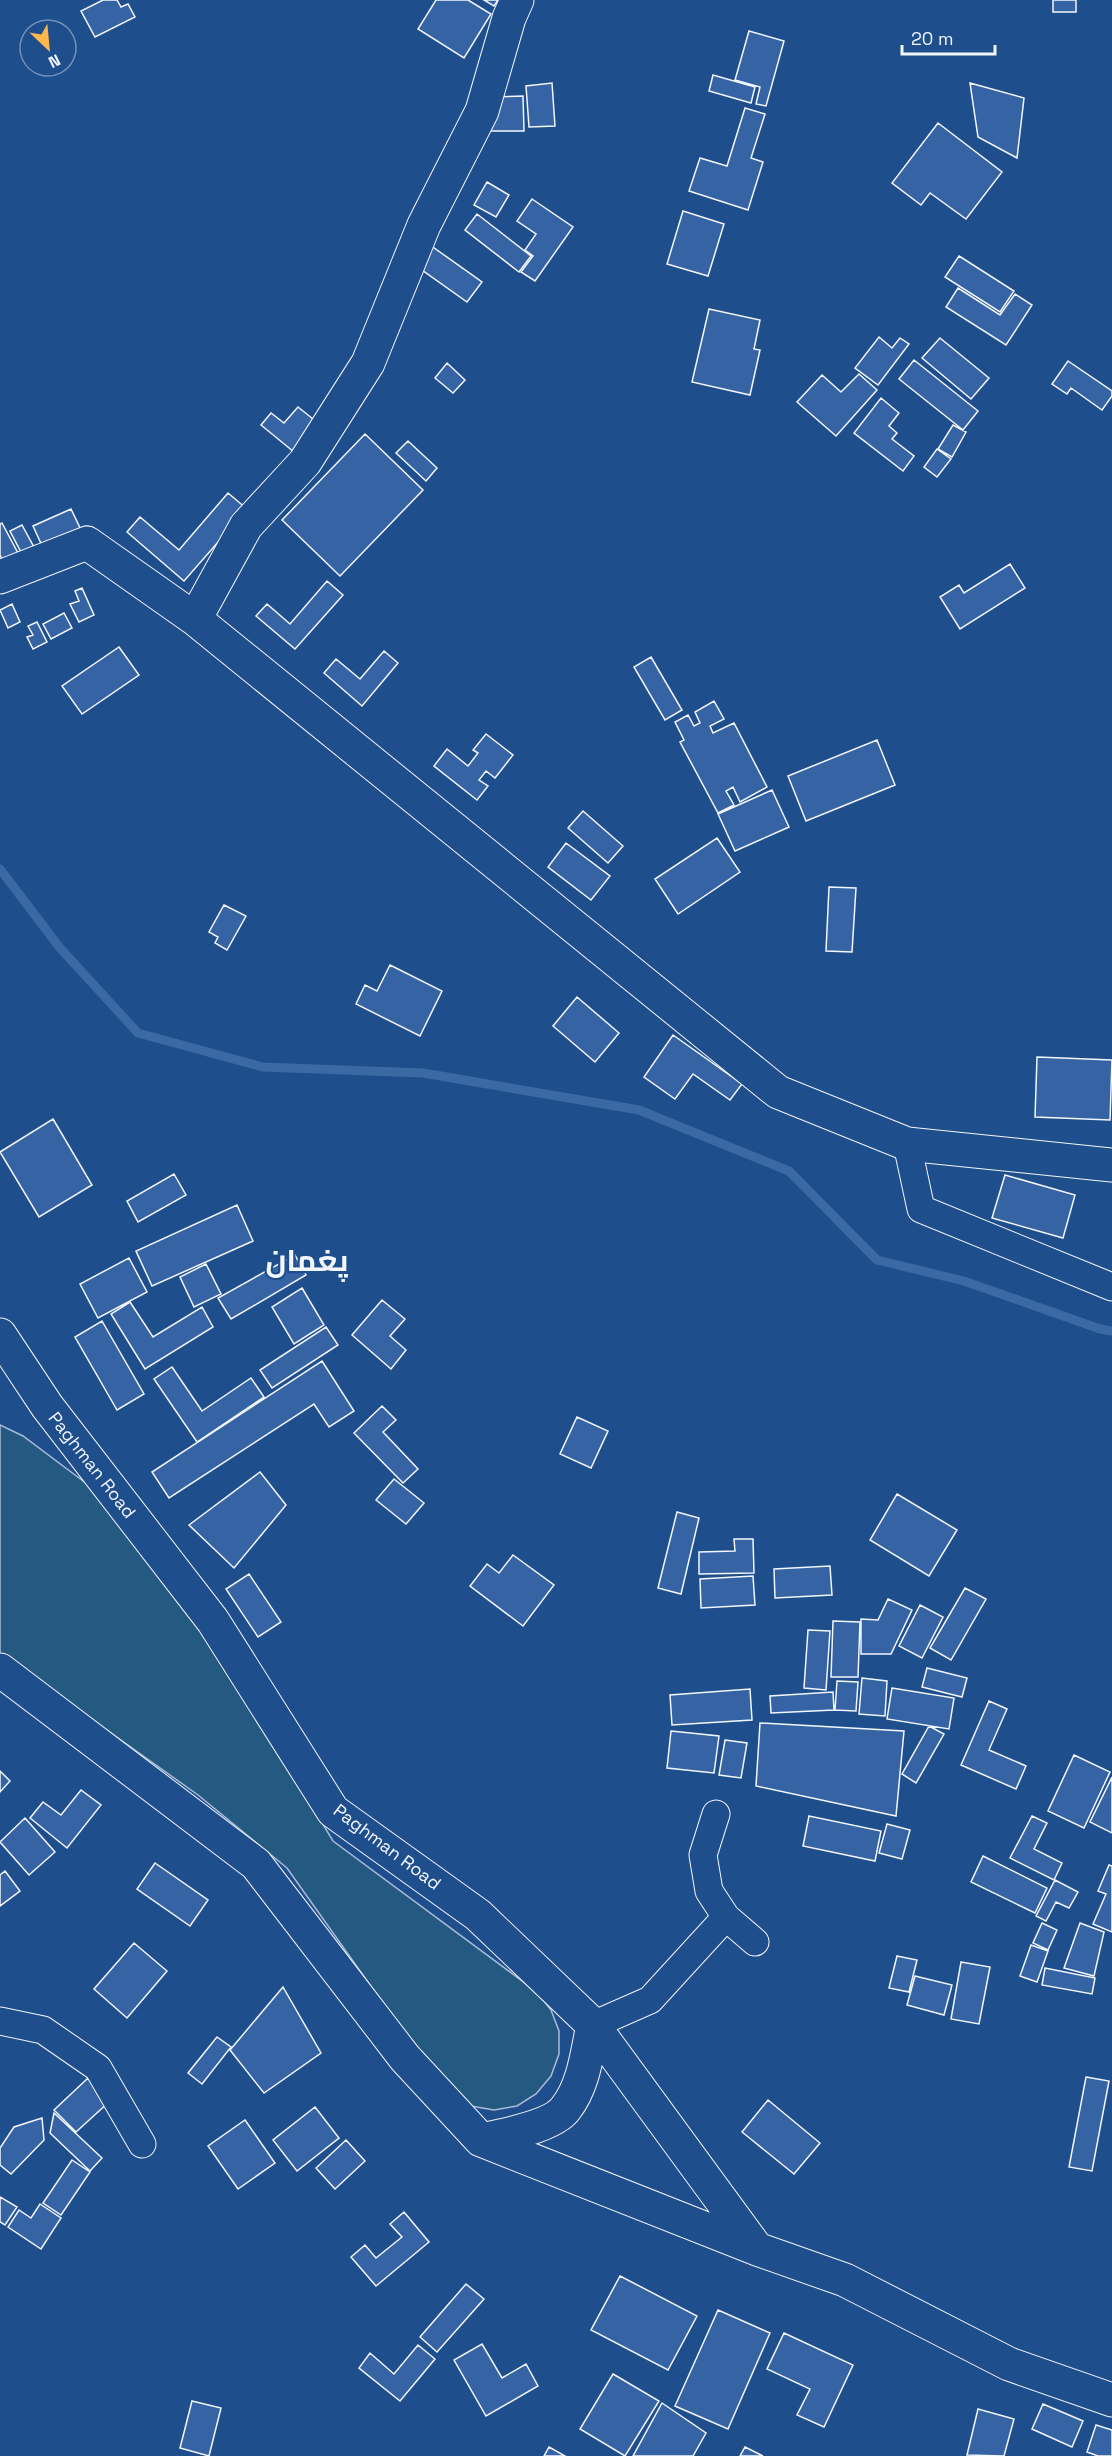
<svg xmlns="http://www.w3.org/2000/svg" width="1112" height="2456" font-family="'Space Grotesk',Cairo,sans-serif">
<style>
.green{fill:#245a82;stroke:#a8bbd7;stroke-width:1.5}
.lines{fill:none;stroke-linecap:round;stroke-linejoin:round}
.stream{stroke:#3b69a3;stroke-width:9}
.building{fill:#3563a3;stroke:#f2f6ff;stroke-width:1.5}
.minor-casing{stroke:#f2f6ff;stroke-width:29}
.tertiary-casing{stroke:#f2f6ff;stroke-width:35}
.secondary-casing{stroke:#f2f6ff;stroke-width:35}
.minor{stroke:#1f4e8c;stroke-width:27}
.tertiary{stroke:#1f4e8c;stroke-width:33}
.secondary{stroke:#1f4e8c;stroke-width:33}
.labels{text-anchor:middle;stroke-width:4.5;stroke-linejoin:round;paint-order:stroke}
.street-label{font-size:18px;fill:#f2f6ff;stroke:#1f4e8c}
.town-label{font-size:30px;font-weight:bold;fill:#f2f6ff;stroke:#1f4e8c}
</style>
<rect width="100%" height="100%" fill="#1f4e8c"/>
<path class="green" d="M0,1425L23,1436L91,1487L206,1631L333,1841L537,1992L551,2010L559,2031V2054L551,2076L536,2094L517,2106L494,2110L471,2106L436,2078L287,1868L198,1795L0,1654Z"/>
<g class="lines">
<path class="stream" d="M0,869L60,948L138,1033L263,1067L423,1073L639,1110L789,1171L877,1260L964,1281L1100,1329L1112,1331"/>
</g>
<path class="building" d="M103,0H117L121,7L128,4L135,17L95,37L81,11Z
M436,0H468L491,14L464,58L418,29Z
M484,0H498L494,6Z
M1053,0H1076V12H1053Z
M749,31L784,41L766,106L756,104L760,87L735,80Z
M713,75L755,87L751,103L709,91Z
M552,83L555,126L529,127L526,86Z
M970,83L1024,98L1017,158L978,137Z
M523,96L524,131H490L489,97Z
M745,108L765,114L751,158L763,162L748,210L689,191L700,158L727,166Z
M938,123L1002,172L966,219L930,193L921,205L892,183Z
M487,182L509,195L496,217L474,205Z
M532,199L573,227L535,281L521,272L533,256L525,250L536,234L517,221Z
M683,211L724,224L708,276L667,264Z
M477,214L531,256L519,272L465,230Z
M430,245L482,282L467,302L415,265Z
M959,256L1014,291L1000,312L945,277Z
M958,288L1000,315L1015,294L1032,305L1006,345L946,307Z
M709,309L760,320L754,349L760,350L750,395L692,382Z
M879,337L892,348L900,338L909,344L878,385L855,368Z
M940,338L989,378L971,399L922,358Z
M914,360L978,411L963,430L899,379Z
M1068,361L1112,391V396L1102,410L1071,388L1067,394L1052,384Z
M447,363L465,380L453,393L435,378Z
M859,374L877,390L836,436L797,402L822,375L841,392Z
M881,398L899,413L889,426L897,433L892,439L914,456L903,471L854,433Z
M298,407L318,423L294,452L261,425L271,413L284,423Z
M953,425L966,432L952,457L938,449Z
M365,434L423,490L340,576L282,520Z
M408,441L437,468L426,481L396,453Z
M937,449L951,459L937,477L924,467Z
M228,493L247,509L184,581L127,532L140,517L179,550Z
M71,509L82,532L44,550L33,526Z
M2,523L19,555L4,563L0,555V524Z
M22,525L35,549L23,556L10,531Z
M1010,564L1025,588L960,629L940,597L959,585L964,593Z
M327,581L343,595L295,649L256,616L267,604L290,624Z
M82,588L94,615L79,622L70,604L79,601L75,591Z
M12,604L20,622L8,628L0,610Z
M64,613L72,628L51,639L43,624Z
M37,622L47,642L33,649L27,637L33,635L28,626Z
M119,647L139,675L82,714L62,686Z
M384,651L398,663L362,706L324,673L336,659L360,679Z
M651,657L682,710L665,720L634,667Z
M714,701L724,719L710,726L713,733L734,723L767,787L740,802L733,787L726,791L734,805L718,813L680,742L684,740L675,722L688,715L694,726L700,723L695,712Z
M486,734L513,755L495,778L486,771L479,780L488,786L477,800L434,766L447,749L468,766L478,753L473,750Z
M877,740L895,785L806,821L788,776Z
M772,790L789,827L735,851L718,814Z
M583,811L623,846L608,863L568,828Z
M717,838L740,872L678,914L655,879Z
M566,843L610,876L591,900L548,867Z
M829,887L856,888L852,952L826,951Z
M224,905L246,916L227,950L215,943L218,937L209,932Z
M390,965L442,991L420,1036L356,1004L365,985L377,991Z
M577,997L619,1033L595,1062L553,1026Z
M673,1035L742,1084L730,1100L693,1074L675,1099L644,1077Z
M1037,1057L1112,1060L1110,1120L1035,1117Z
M53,1119L92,1185L39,1217L0,1152Z
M174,1174L186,1195L138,1222L127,1201Z
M1005,1175L1075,1195L1063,1238L992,1218Z
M237,1205L253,1241L152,1286L136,1251Z
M295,1255L306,1275L231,1319L218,1298Z
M129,1258L147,1292L98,1318L80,1284Z
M206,1264L221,1294L194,1307L180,1277Z
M302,1288L324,1325L294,1344L272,1307Z
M382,1300L405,1319L390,1336L406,1350L391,1369L352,1335Z
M130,1302L153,1337L202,1307L213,1327L145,1369L111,1314Z
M102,1321L144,1394L117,1410L75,1337Z
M326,1327L338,1345L272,1388L260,1370Z
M322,1361L354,1411L329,1427L314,1404L169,1498L152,1472Z
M172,1367L202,1411L251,1378L264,1397L197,1442L154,1379Z
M382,1406L396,1420L383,1432L418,1469L403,1483L354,1433Z
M577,1417L608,1431L591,1468L560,1454Z
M260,1472L286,1505L234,1568L189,1525Z
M394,1479L424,1503L406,1524L376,1500Z
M897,1494L957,1530L929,1576L870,1540Z
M677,1512L699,1518L681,1594L658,1588Z
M734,1539H753L754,1573L699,1574V1552L735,1551Z
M513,1555L554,1585L523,1626L470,1586L487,1564L499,1573Z
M830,1566L832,1595L775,1598L774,1569Z
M249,1574L281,1622L258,1637L226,1589Z
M753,1576L755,1605L701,1608L700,1579Z
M965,1588L986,1599L951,1660L930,1648Z
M888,1599L912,1610L891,1654H861V1619L878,1620Z
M920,1605L943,1617L922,1658L899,1646Z
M833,1621L860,1622L858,1677H831Z
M808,1630L830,1631L826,1690L804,1688Z
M927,1668L967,1678L962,1697L922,1687Z
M862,1678L887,1681L885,1716L859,1714Z
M837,1681L858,1682L856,1711L835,1710Z
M892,1688L954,1698L949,1729L887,1719Z
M750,1689L752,1720L672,1725L670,1695Z
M833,1692L834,1710L771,1713L770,1696Z
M989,1701L1007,1709L989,1750L1026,1766L1016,1789L961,1765Z
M760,1723L904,1731L896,1816L756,1786Z
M929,1726L944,1734L916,1783L902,1774Z
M671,1731L719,1736L714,1773L667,1768Z
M725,1740L747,1743L741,1778L719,1775Z
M1074,1755L1110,1772L1084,1828L1048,1811Z
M0,1771L10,1781L0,1792Z
M1112,1777V1833L1090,1822Z
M81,1790L101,1805L67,1848L30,1818L43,1802L61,1815Z
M809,1816L881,1831L875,1861L803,1846Z
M1032,1816L1047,1823L1034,1849L1062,1863L1054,1880L1010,1858Z
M25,1818L55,1852L29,1875L0,1842Z
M887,1824L910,1830L902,1859L879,1853Z
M983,1856L1047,1888L1035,1913L971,1882Z
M155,1863L208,1900L190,1926L137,1889Z
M1109,1865L1112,1866V1932L1093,1924L1106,1894L1098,1891Z
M5,1871L20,1891L0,1906V1875Z
M1055,1880L1078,1892L1069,1908L1056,1902L1046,1921L1036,1916Z
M1042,1923L1057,1930L1048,1950L1033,1943Z
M1080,1923L1104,1932L1094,1976L1064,1968Z
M134,1943L167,1971L127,2018L94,1989Z
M1031,1945L1048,1951L1037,1982L1020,1976Z
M897,1956L917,1960L909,1992L889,1988Z
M961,1962L990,1967L979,2024L951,2019Z
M1045,1968L1095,1978L1092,1994L1042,1985Z
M915,1976L952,1985L944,2015L907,2005Z
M283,1987L321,2053L264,2093L230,2050Z
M217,2037L231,2047L202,2084L188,2073Z
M1086,2077L1109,2081L1092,2171L1069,2167Z
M88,2078L110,2101L76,2132L54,2110Z
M768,2100L820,2143L794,2174L742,2132Z
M315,2107L339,2138L297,2171L273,2140Z
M54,2113L102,2158L90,2171L50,2133Z
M42,2118L44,2140L11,2174L0,2165V2148L14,2127Z
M245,2120L275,2163L238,2189L208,2146Z
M346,2140L365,2161L335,2189L316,2168Z
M72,2160L90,2172L61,2215L43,2203Z
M0,2197L17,2207L5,2225L0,2222Z
M40,2204L61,2218L41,2249L8,2227L19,2210L31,2218Z
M404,2212L429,2242L376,2286L351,2257L365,2245L376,2258L402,2237L390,2224Z
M620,2276L697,2316L668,2370L591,2330Z
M466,2284L484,2299L437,2352L420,2337Z
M718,2310L770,2333L728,2429L675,2406Z
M784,2333L853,2365L824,2427L797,2415L810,2389L767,2369Z
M482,2344L502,2378L526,2364L538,2386L486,2416L454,2360Z
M418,2345L435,2359L400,2401L359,2368L370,2353L394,2374Z
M613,2374L659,2401L625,2456L580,2429Z
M192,2401L221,2408L209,2456L180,2448Z
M662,2403L706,2433L693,2456H633Z
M1043,2404L1083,2421L1072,2447L1032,2429Z
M978,2409L1014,2419L1004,2456L967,2455Z
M1096,2425L1112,2430V2456H1098L1087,2452Z
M549,2447L565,2456H544Z
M745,2447L763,2456H740Z"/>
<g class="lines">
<defs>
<path id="minor" d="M907,1144L921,1209L1112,1287
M716,1814L703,1855L709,1891L726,1917L755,1942
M0,2021L43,2030L98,2068L142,2144
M593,2025L650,2000L726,1917"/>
<path id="tertiary" d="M0,577L87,543L195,619L778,1092L907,1144L1112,1165
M195,619L246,526L305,462L368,363L424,225L482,111L509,18L517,0"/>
<path id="secondary" d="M0,1335L47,1406L213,1621L333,1811L478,1915L593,2025L757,2249
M0,1670L256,1864L405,2058L481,2140L757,2249L845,2280L1009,2364L1112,2400
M481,2140C501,2136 554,2126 566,2108C584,2085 587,2053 593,2025"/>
</defs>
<use href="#minor" class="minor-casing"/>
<use href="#tertiary" class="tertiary-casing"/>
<use href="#secondary" class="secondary-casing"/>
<use href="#minor" class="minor"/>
<use href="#tertiary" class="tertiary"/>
<use href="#secondary" class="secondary"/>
</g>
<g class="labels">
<g class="street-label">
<text transform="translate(92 1465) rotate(52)" y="6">Paghman Road</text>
<text transform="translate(387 1847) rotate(37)" y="6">Paghman Road</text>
</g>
<g class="town-label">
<text x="307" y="1271">پغمان</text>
</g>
</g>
<g transform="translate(48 48) rotate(154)"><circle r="28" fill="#1f4e8c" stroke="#7391ba" stroke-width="1.5"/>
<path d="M0-4.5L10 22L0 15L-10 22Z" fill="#ffb74d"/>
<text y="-9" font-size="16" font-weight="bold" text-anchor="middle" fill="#f2f6ff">N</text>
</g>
<path d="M902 45v9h93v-9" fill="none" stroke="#f2f6ff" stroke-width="3"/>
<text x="911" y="45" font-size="18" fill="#f2f6ff" stroke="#1f4e8c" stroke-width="4.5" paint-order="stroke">20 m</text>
</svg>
